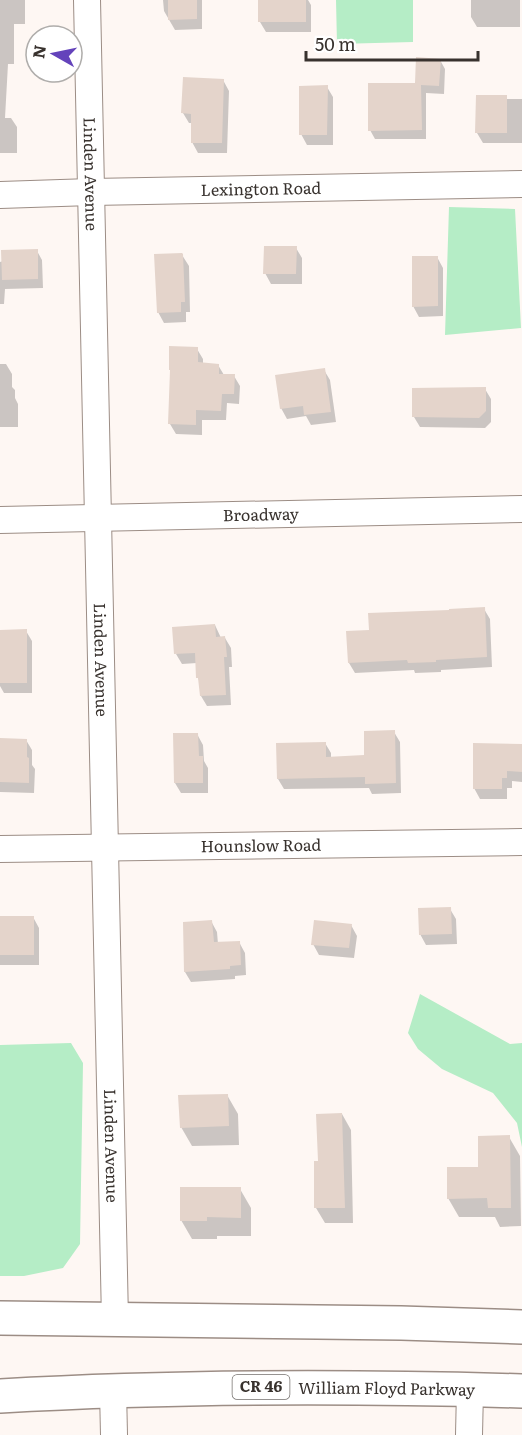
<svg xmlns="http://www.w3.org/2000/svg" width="522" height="1435" font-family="Literata,serif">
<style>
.green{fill:#b5edc6}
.shadow{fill:#0003}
.building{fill:#e4d4cb}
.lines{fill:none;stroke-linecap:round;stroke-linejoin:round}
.street-casing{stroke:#9c8d85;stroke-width:28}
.highway-casing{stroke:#9c8d85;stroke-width:36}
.street{stroke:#fff;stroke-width:26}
.highway{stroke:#fff;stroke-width:33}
.labels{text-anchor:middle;stroke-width:4.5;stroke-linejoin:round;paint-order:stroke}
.shield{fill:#fff;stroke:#74706d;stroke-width:1.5}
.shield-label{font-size:15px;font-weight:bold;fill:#38322e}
.street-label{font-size:16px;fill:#38322e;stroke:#fff}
</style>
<rect width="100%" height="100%" fill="#fef7f3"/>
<path class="green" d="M336,0H413V42L337,44Z
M449,207L515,209L521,328L445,335Z
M420,994L510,1044L522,1043V1147L517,1123L493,1093L442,1069L418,1049L408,1033Z
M71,1043L83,1063L80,1244L63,1268L24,1276H0V1045Z"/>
<path class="shadow" d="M0,0H25V24H14V64H8L5,118H11L17,127V153H0Z
M163,0H202V29L175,30L164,11Z
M260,0H308L311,5V32H266L260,22Z
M471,0H520V27H477L471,17Z
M440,60L445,69L444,94L426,93V139H375L370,130Z
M223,80L229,91L227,153H198L192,142V123H189L183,113Z
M327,87L333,97V145H307L301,134Z
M506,97L507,99H522V143H483L477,133Z
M296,248L302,258V284H271L265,273Z
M37,251L42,260L43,288L5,289L4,304H0V262Z
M182,255L189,266L190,312H186V322L164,323L158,312Z
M437,257L443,268V316L419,317L413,306Z
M197,349L203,359V364L218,365L224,375L234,376L240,386L239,404L227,403L226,420H202V435L176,434L170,424Z
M0,364H6L12,374V387L15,390V398L18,404V427H0Z
M324,370L330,380L336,422L311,425L306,416L287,419L281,408Z
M485,389L491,399V422L485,428L420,427L414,417Z
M484,609L490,619L492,667L441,670V672L415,673L414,670L355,673L349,663L348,632L371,631Z
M215,625L221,638H225L231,648L232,667H229L231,705L207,706L201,696L200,682L198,678L197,663L182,664L176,654Z
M0,631H26L32,641V693H4L0,686Z
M394,732L400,742L401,793L372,794L369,788L284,789L278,779L325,743L331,753V758L366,757Z
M197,734L203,745L204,761L208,768V793H181L175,783Z
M26,740L32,750V765L35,769L34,793L0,792V754Z
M522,745V782L512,781V788H507V799H480L474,788Z
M450,909L456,919L457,944L426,945L420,934Z
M0,917H33L39,928V965H0Z
M211,921L217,932L218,944L239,942L245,953L246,975L235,976V979L191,982L185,972V923Z
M351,925L357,936L354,958L319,955L313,944Z
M227,1095L238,1114L239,1145L192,1146L181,1127Z
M342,1114L351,1130L353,1223H325L316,1208Z
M509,1137L520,1156L521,1226L500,1227L495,1217H459L448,1198Z
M240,1189L251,1208V1236H217V1239H192L181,1220Z"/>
<path class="building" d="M168,0H197V19L168,20Z
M258,0H306V22H258Z
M416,57L441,59L439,86L421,85L422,130L368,131V83H415Z
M183,77L224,79L222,143H191V114L181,113Z
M328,85L327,135H299V86Z
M476,95H507V133H475Z
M264,246H297L296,274H263Z
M38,249V279L2,280L1,250Z
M182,253L183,254L185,302H181V312L157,313L154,254Z
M412,256H438V306L412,307Z
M169,346L198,347V362L219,364V374H235L234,394H222L221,411L196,410V425L168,424L170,370H169Z
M325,368L331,412L304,415L303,406L280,409L275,375Z
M486,387V411L479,418L412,417V388Z
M485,607L487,657L436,660V662L408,663L407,660L348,663L346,631L369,630L368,613L449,610V609Z
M215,624L216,637L225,636L227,657H224L226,695L200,696L198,678H196L195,653L174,654L172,627Z
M27,629V683H0V630Z
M395,730L396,783L365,784V777L277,779L276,743L326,742V757L364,755V731Z
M173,733H198L199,756H203V783H174Z
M0,738L27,739V757L29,758V783L0,782Z
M473,743L522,744V772L507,771V778H502V789H473Z
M451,907L452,934L419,935L418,908Z
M0,916H34V955H0Z
M212,920L214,942L240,941L241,965L230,966V969L184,972L183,922Z
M314,920L352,924L349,948L311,945Z
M228,1094L229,1126L180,1128L178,1095Z
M342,1113L345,1208H314V1161H318L316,1114Z
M510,1135L511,1208H488L487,1198L447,1199V1167H478V1136Z
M180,1187H241V1218L207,1217V1221H180Z"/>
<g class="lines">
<defs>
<g id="street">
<path id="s1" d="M87,0L115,1320"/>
<path id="s2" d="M0,195L91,192L522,184"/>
<path id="s3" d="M0,520L522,509"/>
<path id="s4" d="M0,849L522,842"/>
<path d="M113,1390L114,1435"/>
<path d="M469,1435L470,1390"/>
</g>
<g id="highway">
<path d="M0,1318L401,1323L522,1327"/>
<path id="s5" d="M0,1396C175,1386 347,1386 522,1391"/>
</g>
</defs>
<use href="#street" class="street-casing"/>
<use href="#highway" class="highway-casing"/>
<use href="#street" class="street"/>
<use href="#highway" class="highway"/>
</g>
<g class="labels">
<rect class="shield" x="232.5" y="1375" width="57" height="24" rx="4.5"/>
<g class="shield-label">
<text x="261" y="1392">CR 46</text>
</g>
<g class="street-label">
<text dy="6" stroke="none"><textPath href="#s1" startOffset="174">Linden Avenue</textPath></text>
<text dy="6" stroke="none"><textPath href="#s2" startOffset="261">Lexington Road</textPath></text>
<text dy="6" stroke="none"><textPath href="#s3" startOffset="261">Broadway</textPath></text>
<text dy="6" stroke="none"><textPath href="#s1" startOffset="660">Linden Avenue</textPath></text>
<text dy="6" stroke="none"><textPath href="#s4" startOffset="261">Hounslow Road</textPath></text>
<text dy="6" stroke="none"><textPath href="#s1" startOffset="1146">Linden Avenue</textPath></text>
<text dy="6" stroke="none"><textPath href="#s5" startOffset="387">William Floyd Parkway</textPath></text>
</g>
</g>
<g transform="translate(54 54) rotate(279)"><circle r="28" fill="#ffffff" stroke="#afadab" stroke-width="1.5"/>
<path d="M0-4.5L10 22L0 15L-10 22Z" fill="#6443bb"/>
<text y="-9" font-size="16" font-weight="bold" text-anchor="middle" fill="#38322e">N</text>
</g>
<path d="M306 51v9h172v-9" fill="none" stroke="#38322e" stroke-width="3"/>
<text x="315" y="51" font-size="18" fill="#38322e" stroke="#ffffff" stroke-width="4.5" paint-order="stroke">50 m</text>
</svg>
